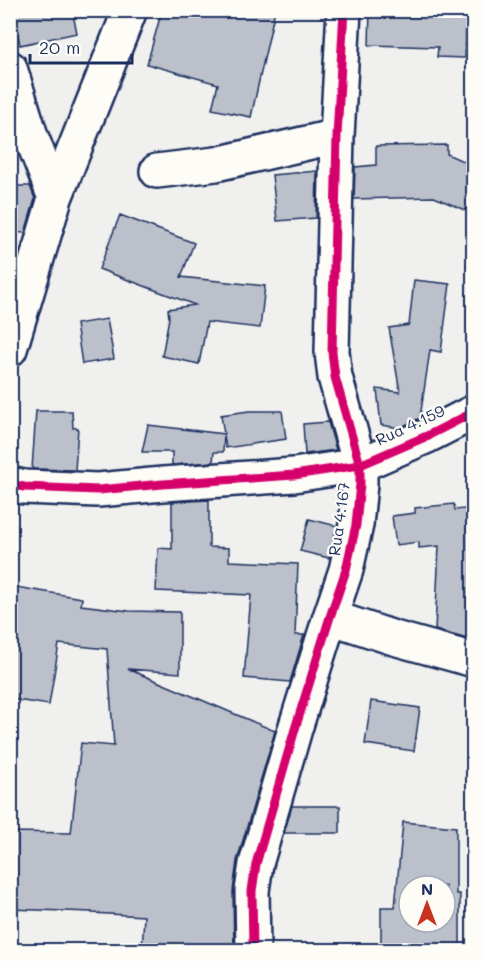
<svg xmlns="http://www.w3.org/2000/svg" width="484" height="961" font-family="Mali,sans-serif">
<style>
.building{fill:#bbc0ca;stroke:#1b2f5e;stroke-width:1.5;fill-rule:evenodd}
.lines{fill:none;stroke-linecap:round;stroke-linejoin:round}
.street-casing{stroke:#1b2f5e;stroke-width:38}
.street{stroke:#fdfcf7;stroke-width:33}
.cycleway-casing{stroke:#fdfcf7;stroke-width:13}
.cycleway{stroke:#d6006c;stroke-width:9}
.labels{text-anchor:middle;stroke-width:4.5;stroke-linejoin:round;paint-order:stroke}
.street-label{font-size:16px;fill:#1b2f5e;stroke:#fdfcf7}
</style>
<rect width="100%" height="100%" fill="#f0f0ee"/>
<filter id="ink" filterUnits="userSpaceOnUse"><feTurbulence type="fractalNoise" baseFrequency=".0167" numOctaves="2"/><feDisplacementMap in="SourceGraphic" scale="12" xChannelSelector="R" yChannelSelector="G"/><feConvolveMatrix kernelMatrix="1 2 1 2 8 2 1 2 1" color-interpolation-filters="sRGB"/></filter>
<g filter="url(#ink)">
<path class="building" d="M13,10H72L77,33L20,45Z
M162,10H275L251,117L212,109L218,84L147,64Z
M370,10H467L465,58L437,57L438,47L369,45Z
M447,145V154L474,166V214L434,197L354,199L355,167L376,165V146Z
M317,171L316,218L277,221L272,175Z
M10,186H30L35,199L25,233L10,232Z
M120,215L194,243L181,277L265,286L260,328L207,322L199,364L162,356L169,318L168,309L195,305L99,269Z
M414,280L450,284L441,352L430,350L420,418L399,428L381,425L377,389L400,392L389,328L409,325Z
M107,319L114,359L82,364L76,324Z
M36,411H72L73,428H78L75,470L32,469Z
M249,411H282L286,439L226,448L221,415Z
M328,422L336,450L305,454L303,424Z
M148,425L224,434L223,452H214L213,462L172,465V452H142Z
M209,500V547L229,548V561L298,564L295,635H304L290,682L244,678L251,595L156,591L158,548L172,549V502Z
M454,504L455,510L474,508V638H464L435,630L439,546L419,548V542L396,545L392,516L415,513V508Z
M309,519L337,526L329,558L300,551Z
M10,586L82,598L81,605L129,611L180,612V673L128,669L275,731L237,861L233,891L234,951H142L144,916L92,913V912L10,909V832L71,833L81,743L114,746L107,649L59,644L49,705L10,699Z
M371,701L420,708L414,751L365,744Z
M292,806H340V833H284Z
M403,822L456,827V894H460V951H381V907H395ZM409,886H445V922H409Z"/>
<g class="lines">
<defs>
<path id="street" d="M10,68L31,136L55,198
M157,171L216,164L337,136
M10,349L55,198L130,10
M10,484L24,487L98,490L163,484L294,475L360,465L427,436L474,412
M330,617L394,638L474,660
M253,950L252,891L256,864L295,729L330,617L346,570L356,525L360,484V465L335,377L332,352L337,136L344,10"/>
</defs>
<use href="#street" class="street-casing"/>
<use href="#street" class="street"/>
<defs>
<path id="cycleway" d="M10,484L24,487L98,490L163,484L294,475L360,465L427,436L474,412
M253,950L252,891L256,864L295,729L330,617L346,570L356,525L360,484V465L335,377L332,352L337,136L344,10"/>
</defs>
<use href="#cycleway" class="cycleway-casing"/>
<use href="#cycleway" class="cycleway"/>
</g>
</g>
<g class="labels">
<g class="street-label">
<text transform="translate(410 425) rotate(-25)" y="6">Rua 4.159</text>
<text transform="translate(339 519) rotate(-82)" y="6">Rua 4.167</text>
</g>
</g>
<rect width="484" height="961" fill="none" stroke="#fdfcf7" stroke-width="36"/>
<rect x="18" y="18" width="448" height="925" fill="none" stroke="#1b2f5e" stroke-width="2" filter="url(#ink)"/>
<g transform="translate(427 904)"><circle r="28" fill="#fdfcf7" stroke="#a3aaba" stroke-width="1.5"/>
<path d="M0-4.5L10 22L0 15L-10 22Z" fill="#c8321e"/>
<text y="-9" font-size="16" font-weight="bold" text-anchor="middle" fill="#1b2f5e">N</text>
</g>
<path d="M30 54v9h102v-9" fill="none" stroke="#1b2f5e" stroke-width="3"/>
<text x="39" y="54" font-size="18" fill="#1b2f5e" stroke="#fdfcf7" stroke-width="4.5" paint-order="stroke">20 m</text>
</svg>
